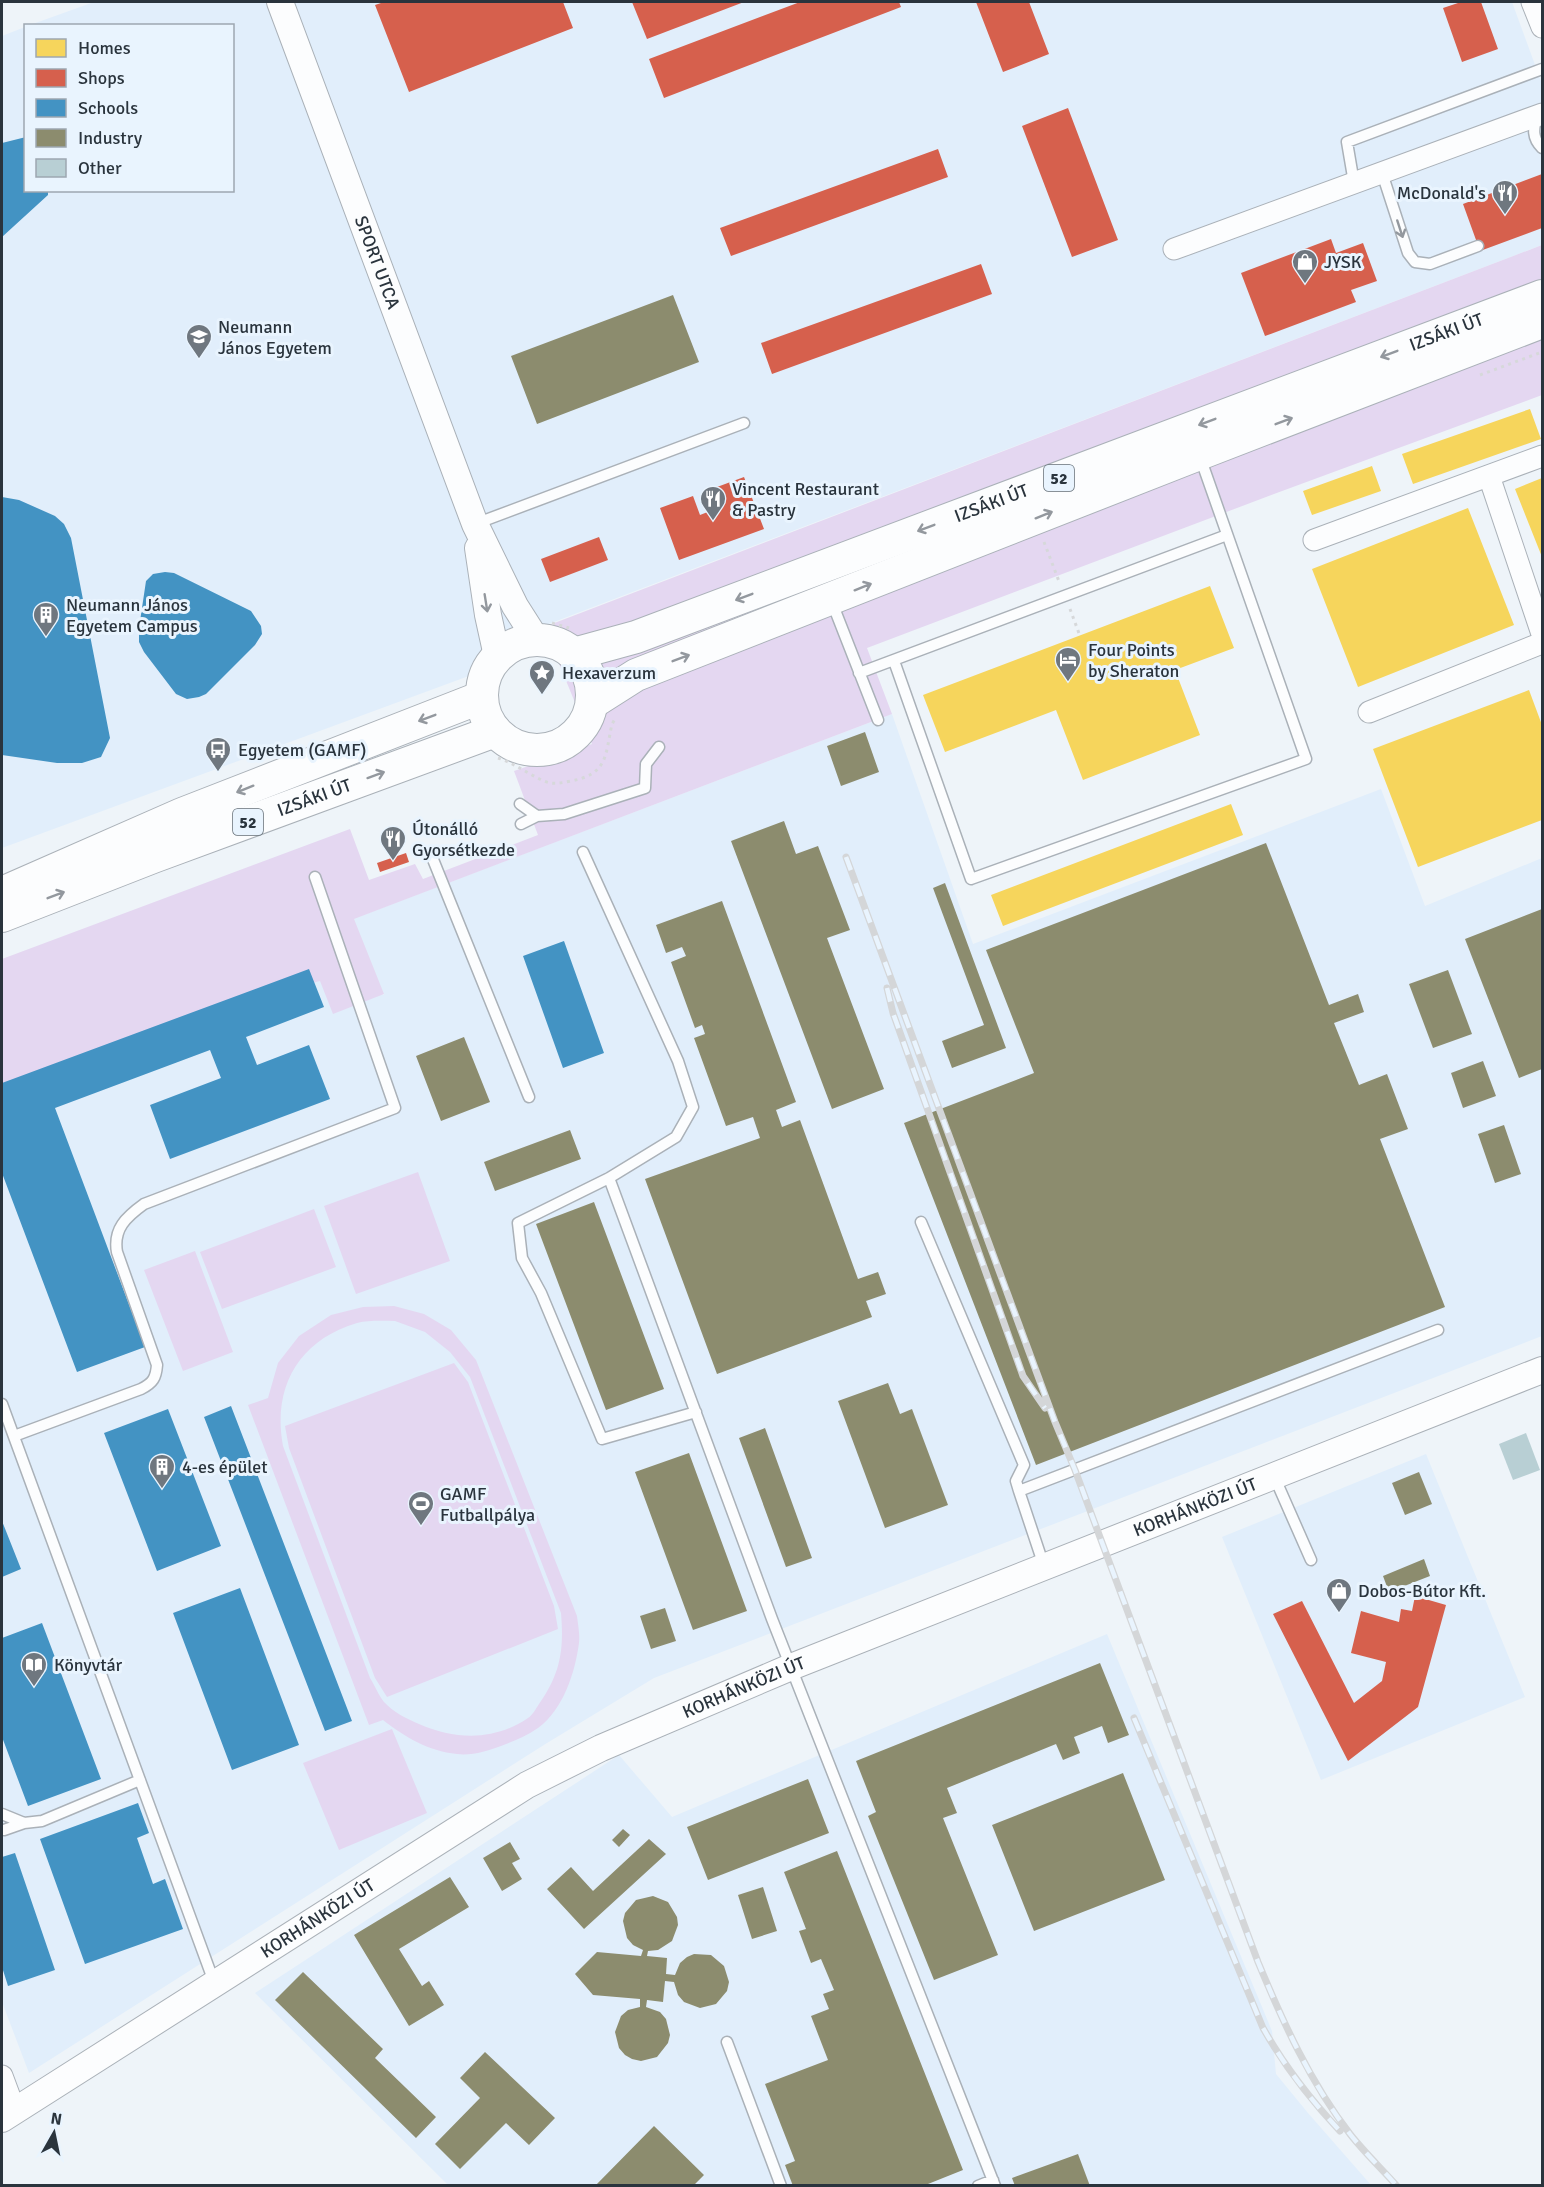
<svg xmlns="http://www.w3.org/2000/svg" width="1544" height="2187" font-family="Signika,sans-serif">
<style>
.built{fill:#e1eefb}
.green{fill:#e4d7f1;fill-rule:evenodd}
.homes{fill:#f6d55c}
.shops{fill:#d6604d}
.schools{fill:#4393c3}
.industry{fill:#8c8c6e}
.building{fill:#b8cfd4}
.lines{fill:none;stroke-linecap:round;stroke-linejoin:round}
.service-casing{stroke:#aab1b8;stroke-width:13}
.minor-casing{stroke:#aab1b8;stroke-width:23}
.tertiary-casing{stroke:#aab1b8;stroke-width:28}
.primary-casing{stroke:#aab1b8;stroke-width:34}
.path{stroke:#d6d8da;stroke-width:3;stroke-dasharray:3 4.5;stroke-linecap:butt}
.service{stroke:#fcfdfe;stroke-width:10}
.minor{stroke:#fcfdfe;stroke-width:21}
.tertiary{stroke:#fcfdfe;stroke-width:26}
.primary{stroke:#fcfdfe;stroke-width:32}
.rail-casing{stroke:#d4d6d8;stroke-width:7}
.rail{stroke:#e9f4fe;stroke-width:4.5;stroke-dasharray:14;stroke-linecap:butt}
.oneway{stroke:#93989e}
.labels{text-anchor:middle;stroke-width:6;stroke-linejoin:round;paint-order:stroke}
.shield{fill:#e9f4fe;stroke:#636e77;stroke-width:1.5}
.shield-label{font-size:16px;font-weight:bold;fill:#2a343d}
.poi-label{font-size:18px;fill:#2a343d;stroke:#e9f4fe;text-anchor:start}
.street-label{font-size:18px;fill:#2a343d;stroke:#e9f4fe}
</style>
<rect width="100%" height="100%" fill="#eef4f9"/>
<path class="built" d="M94,2H1512L1542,84V245L491,646L485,670L2,848V36L25,27L26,190H232V26L30,25Z
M892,714L973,944L1381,789L1425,906L1542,858V1336L654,1678L547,1743L29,2073L2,2002V1102L85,1072L195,1012L320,980L384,995L353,919Z
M1426,1454L1525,1697L1321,1780L1222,1537Z
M1107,1634L1272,2031L1276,2074L1308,2113L1371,2185H448L255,1993L619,1755L672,1817Z"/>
<path class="green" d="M1542,245V395L1274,494L867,648L892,714L354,919L384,994L333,1014L320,981L195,1012L85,1072L2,1102V959L350,829L369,880L415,864L423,879L538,835L514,771L592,744L544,627Z
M418,1172L450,1261L356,1294L324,1206Z
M314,1209L336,1267L222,1309L200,1252Z
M195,1251L233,1352L183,1371L144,1270Z
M394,1306L424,1314L451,1330L476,1360L577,1616C578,1625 580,1634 579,1643C575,1673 563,1710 538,1728C527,1736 514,1741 501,1746C488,1751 471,1756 457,1754C428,1751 405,1737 383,1720L369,1725L248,1405L268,1398L278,1363L299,1336L331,1315L363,1307ZM395,1321L425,1332L450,1352L470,1377L561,1613C564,1649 561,1673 539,1704C536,1708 533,1715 528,1718C494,1741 456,1740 419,1724C407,1719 393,1712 384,1702C379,1696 375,1686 370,1678L283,1446C272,1387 299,1340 357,1323C369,1320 383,1321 395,1321Z
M454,1363L468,1382L554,1606L558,1629L387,1697L375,1678L289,1448L285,1426Z
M392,1729L427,1813L339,1850L303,1763Z"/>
<path class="homes" d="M1530,409L1541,439L1413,484L1402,454Z
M1372,466L1381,491L1312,515L1303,491Z
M1542,478V557L1515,489Z
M1468,508L1514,625L1358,687L1312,569Z
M1210,586L1234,648L1175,670L1200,735L1083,780L1056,710L945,752L923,695Z
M1529,690L1542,725V820L1418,867L1373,749Z
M1231,804L1243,835L1003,926L991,895Z"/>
<path class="shops" d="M384,2H563L573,28L409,92L375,5Z
M632,2H744L647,39Z
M800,2H899L901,7L664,98L649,59Z
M976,2H1029L1049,54L1003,72Z
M1461,2H1481L1498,49L1462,62L1443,8Z
M1068,108L1118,240L1072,257L1022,126Z
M938,149L948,177L731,256L720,228Z
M1542,174V228L1480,251L1463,204Z
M1331,239L1336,253L1363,243L1377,281L1351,290L1356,302L1265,336L1241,273Z
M981,264L992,294L772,374L761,343Z
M744,477L764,529L679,560L660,508L693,496L700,515L723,506L717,487Z
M599,537L608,560L550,582L541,559Z
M406,853L409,862L380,872L377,863Z
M1415,1596L1446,1605L1418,1707L1348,1761L1273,1614L1302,1601L1354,1703L1382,1681L1386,1662L1351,1653L1361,1611L1399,1622L1401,1609L1412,1611Z"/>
<path class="schools" d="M26,137V190H48V195L2,237V143Z
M2,497L19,500L55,516L64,524L71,538L110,738L101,757L82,763H57L2,755Z
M165,572L174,573L251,611L261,626L262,634L255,645L206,694L199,697L187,699L176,694L144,652L139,642V628L146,581L153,574Z
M564,941L604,1053L563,1068L523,956Z
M309,969L324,1007L246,1037L257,1065L309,1045L330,1099L170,1159L150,1105L221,1078L210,1050L55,1108L145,1347L77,1372L2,1173V1083Z
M231,1406L352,1721L325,1731L204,1417Z
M168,1409L221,1546L157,1571L104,1433Z
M2,1521L21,1569L2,1577Z
M240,1588L299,1745L232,1770L173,1613Z
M42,1623L101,1779L28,1806L2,1737V1638Z
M138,1803L149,1833L137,1838L153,1884L165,1879L183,1929L85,1964L40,1839Z
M15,1853L55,1970L8,1986L2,1967V1857Z"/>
<path class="industry" d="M673,295L699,362L537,424L511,356Z
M865,732L879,772L841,786L827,746Z
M784,821L796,854L818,846L850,930L827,938L884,1089L832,1109L731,841Z
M1266,843L1329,1005L1358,994L1364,1012L1334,1023L1359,1085L1387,1074L1408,1129L1380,1139L1445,1307L1036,1465L904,1123L1034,1073L986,950Z
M945,883L1006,1048L952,1068L942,1041L984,1025L933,888Z
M722,901L796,1102L776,1110L782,1127L800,1120L858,1279L878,1272L886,1294L866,1301L872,1317L717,1374L645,1179L760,1138L753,1117L726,1126L694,1038L705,1034L702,1025L695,1028L671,962L686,956L682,947L666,953L656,925Z
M1542,909V1069L1519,1078L1465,939Z
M1448,970L1472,1034L1433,1048L1409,984Z
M464,1037L490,1102L441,1121L416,1056Z
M1483,1061L1496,1096L1463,1108L1451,1073Z
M1504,1125L1521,1174L1495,1183L1478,1134Z
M570,1130L581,1159L495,1191L484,1162Z
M594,1202L664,1389L606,1410L536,1224Z
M888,1383L900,1414L912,1409L948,1505L885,1528L838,1401Z
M765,1428L812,1558L786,1567L739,1438Z
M689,1453L747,1611L693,1630L635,1472Z
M1419,1472L1432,1504L1405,1515L1392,1483Z
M1424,1559L1430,1576L1389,1592L1383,1576Z
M665,1608L676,1641L651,1649L640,1616Z
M1100,1663L1129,1735L1108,1743L1102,1726L1074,1737L1080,1753L1063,1760L1056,1744L947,1788L957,1813L943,1818L998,1955L934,1980L868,1816L876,1812L856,1761Z
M1123,1773L1165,1880L1034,1931L992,1825Z
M808,1779L829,1833L708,1880L687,1827Z
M623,1829L630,1835L619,1847L612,1840Z
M649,1839L666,1854L584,1929L547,1889L571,1867L593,1891Z
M510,1842L520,1859L512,1863L522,1879L502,1891L483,1858Z
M837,1851L963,2170L923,2186H793L785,2165L795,2161L765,2084L828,2060L811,2016L829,2009L823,1994L834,1990L821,1959L811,1963L799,1931L806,1929L784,1872Z
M450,1877L469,1907L399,1949L422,1986L429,1981L444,2005L409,2026L354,1935Z
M763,1887L777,1931L752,1939L738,1895Z
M653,1896L668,1902L677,1917L678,1925L672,1941L658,1950L648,1951L647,1956L667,1958L666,1974L675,1975L680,1963L687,1957L694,1954L711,1955L724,1966L729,1982L727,1991L716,2004L700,2008L684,2002L678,1995L674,1982L665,1981L663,2002L647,2000L646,2007L660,2012L666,2019L670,2035L668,2043L657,2057L641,2061L632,2059L625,2055L619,2048L615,2032L621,2016L628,2010L640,2007V1999L593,1995L575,1974L597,1952L641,1956L643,1950L633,1945L627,1938L623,1921L625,1913L636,1900Z
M303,1972L383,2049L375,2058L436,2117L416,2138L275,2000Z
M485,2052L555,2118L529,2145L506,2123L460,2169L435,2144L480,2098L460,2078Z
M654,2126L704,2175L693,2186H595Z
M1078,2154L1090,2186H1015L1012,2178Z"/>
<path class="building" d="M1526,1433L1540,1470L1513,1480L1499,1444Z"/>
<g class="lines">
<defs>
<path id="service" d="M1537,116C1533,129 1532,138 1542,148
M1382,173L1408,253L1415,262L1430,264L1478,246
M1354,183L1347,142L1542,69
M475,524L744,423
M831,600L878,720
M894,661L971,879L1306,759L1200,457
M859,673L1227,535
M520,804L537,816L564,814L645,788L646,764L659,747
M521,824L537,816
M430,852L529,1097
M583,852L678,1061L693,1107L676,1137L609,1178L518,1223L522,1258L541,1293L602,1439L696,1412
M609,1178L772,1619L995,2186
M921,1222L1024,1465L1016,1481L1019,1491
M2,1404L214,1982
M14,1436L141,1389C153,1383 156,1378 157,1365L117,1252C113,1229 126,1217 144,1204L395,1108L315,877
M1274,1476L1311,1560
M1044,1566L1019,1491L1438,1330
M2,1814L24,1823
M4,1830L24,1823L42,1821L140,1780
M727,2042L781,2186
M978,2186L993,2180"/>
<path id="minor" d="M1532,2L1542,27
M1174,249L1542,114
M1489,476L1542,634
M1314,540L1542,456
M1369,712L1542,643
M2,2076L15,2111"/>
<g id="tertiary">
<path id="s1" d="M280,2L475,524L515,606L536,639"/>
<path d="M478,548L488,615L497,656"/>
<path id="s2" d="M2,2119L527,1785L601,1748L791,1667L1542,1370"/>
</g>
<g id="primary">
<circle cx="537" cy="695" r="55"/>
<path id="s3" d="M574,654L636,637L1542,296"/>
<path d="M592,703L636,675L1199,454L1542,322"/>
<path d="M2,893L182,814L482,697"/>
<path id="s4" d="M2,916L153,857L495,731"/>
</g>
</defs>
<use href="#service" class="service-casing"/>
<use href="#minor" class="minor-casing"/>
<use href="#tertiary" class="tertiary-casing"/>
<use href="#primary" class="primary-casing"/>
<path class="path" d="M1480,375L1542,352
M1044,542L1060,584
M1070,609L1080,636
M552,623L569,628
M498,758C514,763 528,774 544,781C553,785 561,783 571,781C608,774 605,756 612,724L615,719"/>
<use href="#service" class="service"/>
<use href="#minor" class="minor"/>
<use href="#tertiary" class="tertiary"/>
<use href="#primary" class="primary"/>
<defs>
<path id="rail" d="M846,857L1055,1422L1075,1470L1258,1962C1283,2022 1310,2082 1350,2134C1364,2152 1381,2168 1397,2186
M887,988L893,1013L1023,1376L1045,1408
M1134,1718L1263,2028C1285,2067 1310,2099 1340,2131"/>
</defs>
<use href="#rail" class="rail-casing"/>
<use href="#rail" class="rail"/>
</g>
<defs><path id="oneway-shaft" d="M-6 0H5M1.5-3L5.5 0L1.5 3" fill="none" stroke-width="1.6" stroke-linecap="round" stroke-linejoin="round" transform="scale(1.5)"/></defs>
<g class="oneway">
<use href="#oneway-shaft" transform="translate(1400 229) rotate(72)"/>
<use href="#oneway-shaft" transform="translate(1389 354) rotate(159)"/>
<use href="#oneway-shaft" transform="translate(1284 421) rotate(-21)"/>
<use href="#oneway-shaft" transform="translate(1207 422) rotate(159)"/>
<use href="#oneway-shaft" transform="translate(1044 515) rotate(-22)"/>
<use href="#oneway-shaft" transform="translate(926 528) rotate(159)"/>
<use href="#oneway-shaft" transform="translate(863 587) rotate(-22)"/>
<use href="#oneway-shaft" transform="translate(744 597) rotate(159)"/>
<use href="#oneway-shaft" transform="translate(486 603) rotate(81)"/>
<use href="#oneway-shaft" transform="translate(681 658) rotate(-21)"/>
<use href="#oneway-shaft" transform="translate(427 718) rotate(159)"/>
<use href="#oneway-shaft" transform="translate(376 775) rotate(-20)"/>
<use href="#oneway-shaft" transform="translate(245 789) rotate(158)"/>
<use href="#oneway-shaft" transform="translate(56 895) rotate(-21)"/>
</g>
<defs>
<symbol id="restaurant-pin" viewBox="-11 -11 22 30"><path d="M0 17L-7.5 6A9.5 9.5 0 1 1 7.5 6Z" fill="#6f777f" stroke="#e9f4fe"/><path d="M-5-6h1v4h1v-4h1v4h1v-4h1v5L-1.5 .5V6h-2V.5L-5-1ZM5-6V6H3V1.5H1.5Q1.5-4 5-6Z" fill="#fff"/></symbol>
<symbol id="shop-pin" viewBox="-11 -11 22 30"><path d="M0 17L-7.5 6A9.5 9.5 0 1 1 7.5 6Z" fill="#6f777f" stroke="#e9f4fe"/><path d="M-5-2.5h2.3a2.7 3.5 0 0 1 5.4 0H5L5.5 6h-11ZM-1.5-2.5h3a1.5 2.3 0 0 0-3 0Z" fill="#fff"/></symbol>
<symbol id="university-pin" viewBox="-11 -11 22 30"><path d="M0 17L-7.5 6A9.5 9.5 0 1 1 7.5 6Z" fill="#6f777f" stroke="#e9f4fe"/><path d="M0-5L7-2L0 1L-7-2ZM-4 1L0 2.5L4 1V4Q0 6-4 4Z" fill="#fff"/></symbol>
<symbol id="building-pin" viewBox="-11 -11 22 30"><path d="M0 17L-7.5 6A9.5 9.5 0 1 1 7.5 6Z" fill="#6f777f" stroke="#e9f4fe"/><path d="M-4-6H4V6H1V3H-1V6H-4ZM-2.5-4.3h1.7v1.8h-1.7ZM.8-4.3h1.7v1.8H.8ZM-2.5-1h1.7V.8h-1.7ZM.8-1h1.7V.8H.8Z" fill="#fff"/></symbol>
<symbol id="hotel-pin" viewBox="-11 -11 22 30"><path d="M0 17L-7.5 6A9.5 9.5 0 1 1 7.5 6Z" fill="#6f777f" stroke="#e9f4fe"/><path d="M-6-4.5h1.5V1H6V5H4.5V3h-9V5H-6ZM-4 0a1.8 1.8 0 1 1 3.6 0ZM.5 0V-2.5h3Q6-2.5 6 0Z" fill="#fff"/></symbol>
<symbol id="sight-pin" viewBox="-11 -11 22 30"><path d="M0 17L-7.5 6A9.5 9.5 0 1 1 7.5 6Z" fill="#6f777f" stroke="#e9f4fe"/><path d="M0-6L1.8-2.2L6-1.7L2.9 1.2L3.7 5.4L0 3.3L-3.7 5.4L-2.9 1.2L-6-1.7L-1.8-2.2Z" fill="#fff"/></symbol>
<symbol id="bus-pin" viewBox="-11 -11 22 30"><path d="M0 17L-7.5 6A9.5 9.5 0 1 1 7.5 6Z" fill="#6f777f" stroke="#e9f4fe"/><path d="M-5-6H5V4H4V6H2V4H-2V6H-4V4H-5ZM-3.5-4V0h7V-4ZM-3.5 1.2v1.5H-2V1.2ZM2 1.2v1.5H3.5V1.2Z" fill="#fff"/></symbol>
<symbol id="stadium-pin" viewBox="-11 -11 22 30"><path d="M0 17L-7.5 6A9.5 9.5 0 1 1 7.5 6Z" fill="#6f777f" stroke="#e9f4fe"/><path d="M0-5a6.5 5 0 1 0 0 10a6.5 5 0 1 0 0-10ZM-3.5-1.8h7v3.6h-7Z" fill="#fff"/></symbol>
<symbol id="library-pin" viewBox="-11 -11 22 30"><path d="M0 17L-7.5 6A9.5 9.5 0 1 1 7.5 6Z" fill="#6f777f" stroke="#e9f4fe"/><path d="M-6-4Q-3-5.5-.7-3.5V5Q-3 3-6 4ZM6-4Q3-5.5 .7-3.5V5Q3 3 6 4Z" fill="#fff"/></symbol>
</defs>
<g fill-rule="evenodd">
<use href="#restaurant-pin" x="1490" y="178" width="30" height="40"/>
<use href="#shop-pin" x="1290" y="247" width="30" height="40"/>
<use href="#university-pin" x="184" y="322" width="30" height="40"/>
<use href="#restaurant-pin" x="698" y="484" width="30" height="40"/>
<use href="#building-pin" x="31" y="600" width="30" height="40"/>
<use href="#hotel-pin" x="1053" y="645" width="30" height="40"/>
<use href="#sight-pin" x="527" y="658" width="30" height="40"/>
<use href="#bus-pin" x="203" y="735" width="30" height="40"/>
<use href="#restaurant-pin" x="378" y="824" width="30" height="40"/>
<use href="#building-pin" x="147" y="1452" width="30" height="40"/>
<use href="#stadium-pin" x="406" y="1489" width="30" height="40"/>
<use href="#shop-pin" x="1324" y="1576" width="30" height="40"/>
<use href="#library-pin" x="19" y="1650" width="30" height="40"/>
</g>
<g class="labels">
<g class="shield">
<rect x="1044" y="465" width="30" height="26" rx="4.5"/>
<rect x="233" y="809" width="30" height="26" rx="4.5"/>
</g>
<g class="shield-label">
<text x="1059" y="484">52</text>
<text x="248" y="828">52</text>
</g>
<g class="poi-label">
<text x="1486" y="199" text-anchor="end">McDonald's</text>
<text x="1324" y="268">JYSK</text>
<text x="218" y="333">Neumann<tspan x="218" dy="21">János Egyetem</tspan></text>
<text x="732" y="495">Vincent Restaurant<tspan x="732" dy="21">&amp; Pastry</tspan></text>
<text x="66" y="611">Neumann János<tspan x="66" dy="21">Egyetem Campus</tspan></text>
<text x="1088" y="656">Four Points<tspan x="1088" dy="21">by Sheraton</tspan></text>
<text x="562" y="679">Hexaverzum</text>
<text x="238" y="756">Egyetem (GAMF)</text>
<text x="412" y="835">Útonálló<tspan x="412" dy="21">Gyorsétkezde</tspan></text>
<text x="182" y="1473">4-es épület</text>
<text x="440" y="1500">GAMF<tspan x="440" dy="21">Futballpálya</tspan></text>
<text x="1358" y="1597">Dobos-Bútor Kft.</text>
<text x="54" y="1671">Könyvtár</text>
</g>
<g class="street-label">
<text dy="6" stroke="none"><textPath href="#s1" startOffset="278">SPORT UTCA</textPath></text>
<text dy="6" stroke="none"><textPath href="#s3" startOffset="930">IZSÁKI ÚT</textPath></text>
<text dy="6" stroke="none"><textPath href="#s3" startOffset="444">IZSÁKI ÚT</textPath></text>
<text dy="6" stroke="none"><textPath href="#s4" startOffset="334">IZSÁKI ÚT</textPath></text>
<text dy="6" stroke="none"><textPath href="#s2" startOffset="1346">KORHÁNKÖZI ÚT</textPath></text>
<text dy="6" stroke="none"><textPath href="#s2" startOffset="860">KORHÁNKÖZI ÚT</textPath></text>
<text dy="6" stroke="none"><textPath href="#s2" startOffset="374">KORHÁNKÖZI ÚT</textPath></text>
</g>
</g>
<rect width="1544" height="2187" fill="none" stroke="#2a343d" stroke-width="6"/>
<rect x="24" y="24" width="210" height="168" fill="#e9f4fe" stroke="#9da7b1" stroke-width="1.5"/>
<rect x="36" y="39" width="30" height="18" fill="#f6d55c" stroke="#9da7b1" stroke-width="1.5"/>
<text x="78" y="54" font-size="18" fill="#2a343d">Homes</text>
<rect x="36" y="69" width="30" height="18" fill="#d6604d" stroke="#9da7b1" stroke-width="1.5"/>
<text x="78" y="84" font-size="18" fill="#2a343d">Shops</text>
<rect x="36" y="99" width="30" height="18" fill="#4393c3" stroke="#9da7b1" stroke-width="1.5"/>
<text x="78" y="114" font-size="18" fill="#2a343d">Schools</text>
<rect x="36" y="129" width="30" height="18" fill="#8c8c6e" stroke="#9da7b1" stroke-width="1.5"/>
<text x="78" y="144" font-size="18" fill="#2a343d">Industry</text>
<rect x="36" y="159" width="30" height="18" fill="#b8cfd4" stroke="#9da7b1" stroke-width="1.5"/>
<text x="78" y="174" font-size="18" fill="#2a343d">Other</text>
<g transform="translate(54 2133) rotate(9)" stroke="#e9f4fe" stroke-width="4.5" paint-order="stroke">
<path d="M0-4.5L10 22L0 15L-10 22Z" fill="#2a343d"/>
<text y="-9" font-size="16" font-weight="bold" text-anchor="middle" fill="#2a343d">N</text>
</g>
</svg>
